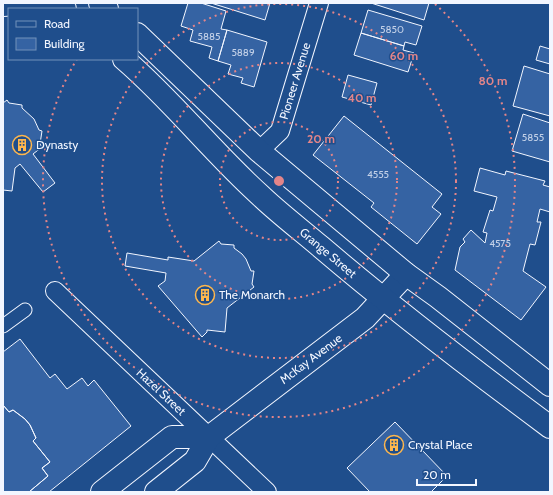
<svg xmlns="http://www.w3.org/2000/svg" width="553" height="495" font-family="Cabin,sans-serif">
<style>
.building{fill:#3563a3;stroke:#f2f6ff}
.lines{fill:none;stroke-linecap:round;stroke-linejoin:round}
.pedestrian-casing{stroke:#f2f6ff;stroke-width:15}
.minor-casing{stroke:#f2f6ff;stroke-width:20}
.tertiary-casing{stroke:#f2f6ff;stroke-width:24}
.secondary-casing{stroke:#f2f6ff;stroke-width:24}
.pedestrian{stroke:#1f4e8c;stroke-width:13}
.minor{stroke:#1f4e8c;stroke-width:18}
.tertiary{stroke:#1f4e8c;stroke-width:22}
.secondary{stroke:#1f4e8c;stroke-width:22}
.ring{fill:none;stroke:#e38589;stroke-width:2;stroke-dasharray:2 4}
.labels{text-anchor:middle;stroke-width:3;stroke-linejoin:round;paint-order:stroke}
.number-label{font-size:10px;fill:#c3d1e8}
.street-label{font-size:12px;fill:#f2f6ff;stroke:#1f4e8c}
.poi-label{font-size:12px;fill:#f2f6ff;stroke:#1f4e8c;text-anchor:start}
.centre{fill:#e38589;stroke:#1f4e8c;stroke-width:2}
.ring-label{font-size:12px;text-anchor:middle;font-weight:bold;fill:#e38589;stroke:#1f4e8c;stroke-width:3;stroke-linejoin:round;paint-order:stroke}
</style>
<rect width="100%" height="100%" fill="#1f4e8c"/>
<path class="building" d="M188,3H201L226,11L221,29L227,30L218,61L209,58L212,47L190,41L193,30L181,26Z
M211,3H270L265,20Z
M371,3H429L424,20Z
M368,10L422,26L416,45L405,42L404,46L361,33Z
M227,30L267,42L254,87L241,83L243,78L228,74L231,65L218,61Z
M361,33L404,46L403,50L414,53L408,72L354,55Z
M540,46L550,49V64L536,60Z
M524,66L550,74V116L513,106Z
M348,75L377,83L371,105L342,97Z
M7,100L9,103L22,105V108L34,119L39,130L42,131L40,144L42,147L33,154L55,183L43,192L20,164L15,168L12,191L3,190V103Z
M523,114L550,123V162L512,151Z
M344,116L442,194L432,207L441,214L417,244L371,207L374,203L313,155Z
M480,168L505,175L506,171L545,181L543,185L550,187V212L540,209L537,222H541L535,245L530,244L523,271L546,287L521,320L455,270L460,247L465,242L463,239L471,230L485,243L487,233L483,232L490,210L493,211L497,197L474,191Z
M219,241L221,244L234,245V248L242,254L246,259L251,271H254L252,284L254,287L227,308L225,332L207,330V332L202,337L158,286L165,281L166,273L125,266L127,253L168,260V257L194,261Z
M20,339L50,378L55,374L67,389L82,378L88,386L94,380L131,426L49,492H29L48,476L42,468L50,462L33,441L36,438L30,425L25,419L13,410L9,412L3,405V352Z
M3,405L9,412L13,410L25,419L30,425L36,438L33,441L50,462L42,468L48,476L29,492H3Z
M395,422L447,476L431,492H370L347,468Z"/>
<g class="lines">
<defs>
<path id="pedestrian" d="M3,326L25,310"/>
<path id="minor" d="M259,151L280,131L319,3
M55,291L267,492"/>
<path id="tertiary" d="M102,492L172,437H209
M156,492L195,461L209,437L365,318L406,274"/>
<path id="secondary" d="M100,3L107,9
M3,5L17,4L65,9
M137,34L259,151L406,274L438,297L550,385
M124,59C173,101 213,153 261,196C280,214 301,230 321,247C395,310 472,369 550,427"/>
</defs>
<use href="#pedestrian" class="pedestrian-casing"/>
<use href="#minor" class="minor-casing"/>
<use href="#tertiary" class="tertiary-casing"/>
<use href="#secondary" class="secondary-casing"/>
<use href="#pedestrian" class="pedestrian"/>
<use href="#minor" class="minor"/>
<use href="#tertiary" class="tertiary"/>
<use href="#secondary" class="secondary"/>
</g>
<g class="ring">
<circle cx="279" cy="181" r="59"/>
<circle cx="279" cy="181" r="118"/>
<circle cx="279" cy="181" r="177"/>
<path d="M435 4A236 236 0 1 1 77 59"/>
</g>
<defs>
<symbol id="building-ring" viewBox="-11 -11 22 22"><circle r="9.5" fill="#1f4e8c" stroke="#ffb74d" stroke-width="1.5"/><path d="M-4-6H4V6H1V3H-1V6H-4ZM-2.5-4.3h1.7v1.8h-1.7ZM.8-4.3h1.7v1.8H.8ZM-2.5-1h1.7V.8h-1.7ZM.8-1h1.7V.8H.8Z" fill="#ffb74d"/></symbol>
</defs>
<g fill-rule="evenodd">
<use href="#building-ring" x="11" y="134" width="22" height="22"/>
<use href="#building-ring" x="194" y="284" width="22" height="22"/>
<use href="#building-ring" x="383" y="434" width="22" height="22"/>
</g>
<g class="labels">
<g class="number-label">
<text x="392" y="33">5850</text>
<text x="209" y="40">5885</text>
<text x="243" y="56">5889</text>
<text x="533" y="141">5855</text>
<text x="378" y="178">4555</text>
<text x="500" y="247">4575</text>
</g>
<g class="street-label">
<text transform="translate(295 81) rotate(-73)" y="4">Pioneer Avenue</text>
<text transform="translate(328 253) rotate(40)" y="4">Grange Street</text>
<text transform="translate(311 359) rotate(-37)" y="4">McKay Avenue</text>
<text transform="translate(161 392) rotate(43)" y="4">Hazel Street</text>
</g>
<g class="poi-label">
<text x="36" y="149">Dynasty</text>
<text x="219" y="299">The Monarch</text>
<text x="408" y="449">Crystal Place</text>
</g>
</g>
<circle cx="279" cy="181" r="6" class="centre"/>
<g class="ring-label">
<text x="404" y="60">60 m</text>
<text x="493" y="85">80 m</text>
<text x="362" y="102">40 m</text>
<text x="321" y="143">20 m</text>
</g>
<rect width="553" height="495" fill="none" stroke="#f2f6ff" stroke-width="8"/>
<rect x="8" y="8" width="130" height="52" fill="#1f4e8c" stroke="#7391ba"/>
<rect x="16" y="21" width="20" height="6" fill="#1f4e8c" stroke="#7391ba"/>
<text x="44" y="28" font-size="12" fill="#f2f6ff">Road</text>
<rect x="16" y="38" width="20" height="12" fill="#3563a3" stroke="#7391ba"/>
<text x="44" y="48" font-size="12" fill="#f2f6ff">Building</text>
<path d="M417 479v6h59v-6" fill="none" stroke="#f2f6ff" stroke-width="2"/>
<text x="423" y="479" font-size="12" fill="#f2f6ff" stroke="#1f4e8c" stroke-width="3" paint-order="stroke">20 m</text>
</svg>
